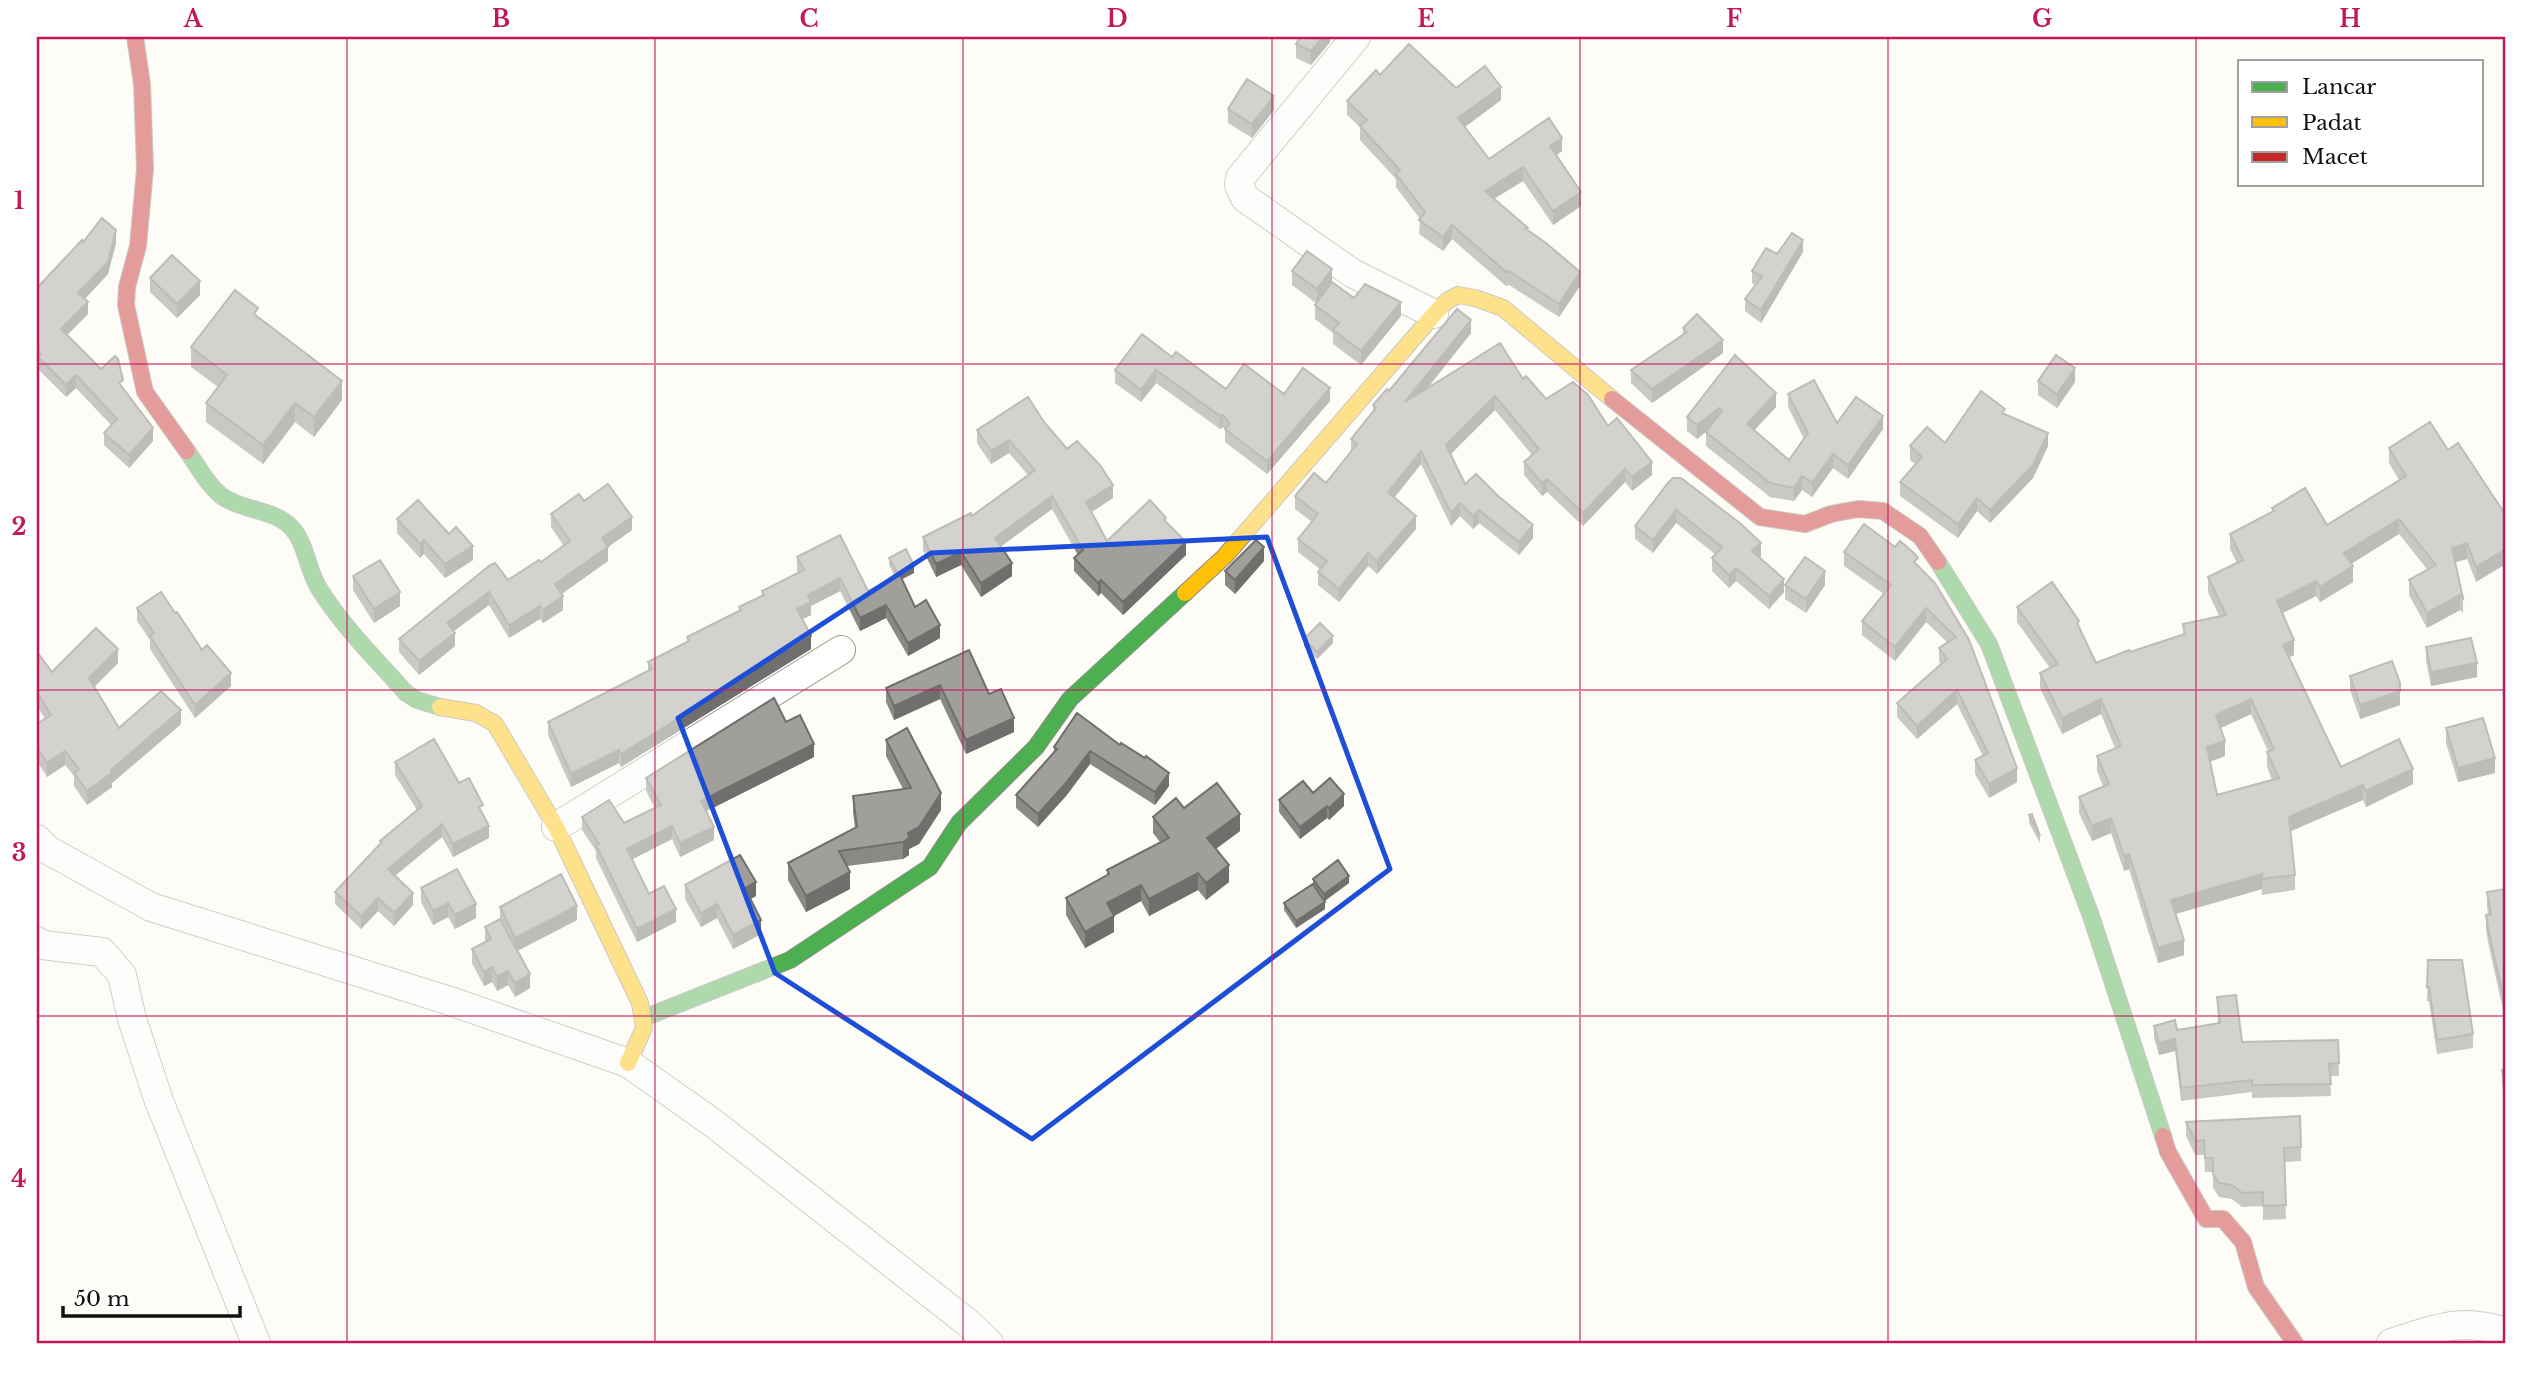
<svg xmlns="http://www.w3.org/2000/svg" width="2543" height="1380" font-family="'Libre Baskerville',serif">
<style>
.lines{fill:none;stroke-linecap:round;stroke-linejoin:round}
.street-casing{stroke:#979795;stroke-width:30}
.fast-casing{stroke:#8e8d8b;stroke-width:18}
.slow-casing{stroke:#8e8d8b;stroke-width:18}
.jam-casing{stroke:#8e8d8b;stroke-width:18}
.street{stroke:#fffffe;stroke-width:28}
.fast{stroke:#4caf50;stroke-width:16}
.slow{stroke:#ffc107;stroke-width:16}
.jam{stroke:#c62828;stroke-width:16}
.wall{fill:#8a8986;fill-rule:evenodd}
.shaded-wall{fill:#716f6d}
.building{fill:#a19f9c;stroke:#716f6d;stroke-width:2;fill-rule:evenodd}
.marked{fill:none;stroke:#1d4ed8;stroke-width:5;stroke-linejoin:round}
.grid{fill:none;stroke:#c2185b;stroke-width:2;stroke-opacity:0.55}
.neatline{fill:none;stroke:#c2185b;stroke-width:2.5}
.grid-label{font-size:23px;text-anchor:middle;font-weight:bold;fill:#c2185b}
</style>
<rect width="100%" height="100%" fill="#fdfcf7"/>
<g class="lines">
<defs>
<path id="street" d="M1356,37L1240,178L1239,185L1245,198L1352,273L1434,314
M556,827L841,650
M37,839L48,850L151,907L450,1001L628,1063L713,1123L968,1323L989,1343
M37,941L42,945L102,952L122,975L132,1019L159,1101L256,1343
M2391,1343C2436,1329 2459,1317 2506,1332"/>
<path id="fast" d="M187,451C198,466 208,486 223,497C244,511 273,509 291,527C307,544 307,571 320,590C344,628 377,660 406,693L417,700L440,707
M1938,562L1989,644L2091,916L2163,1136
M646,1017L790,960L930,867L959,823L1036,747L1070,699L1185,593"/>
<path id="slow" d="M1185,593L1225,556L1437,311L1447,301L1458,295L1475,298L1503,308L1612,399
M440,707L476,713L495,724L556,827L640,1003L644,1028L628,1063"/>
<path id="jam" d="M135,37L142,84L145,169L138,246L127,287L126,305L145,392L187,451
M1612,399L1760,517L1805,524L1831,514L1858,509L1883,511L1920,536L1938,562
M2163,1136L2168,1152L2206,1219H2223L2243,1242L2256,1287L2295,1343"/>
</defs>
<use href="#street" class="street-casing"/>
<use href="#fast" class="fast-casing"/>
<use href="#slow" class="slow-casing"/>
<use href="#jam" class="jam-casing"/>
<use href="#street" class="street"/>
<use href="#fast" class="fast"/>
<use href="#slow" class="slow"/>
<use href="#jam" class="jam"/>
</g>
<path class="wall" d="M1330,37V42L1311,65L1296,58V44Z
M1380,75L1456,88L1501,100L1465,127L1489,159L1562,151L1556,155L1581,206L1553,225L1523,181L1494,199L1528,231L1580,286L1559,317L1509,285L1506,286L1452,239L1443,251L1419,234L1420,219L1396,187V179L1360,140V127L1347,115V101Z
M1228,109L1274,110L1252,138L1228,123Z
M116,243L108,274L85,299L88,314L67,335L101,369L123,387L153,441L129,468L104,445V433L111,425L76,388L66,397L38,369V364L37,363V288Z
M1803,252L1761,323L1745,311V299L1755,285L1752,283V271L1777,254Z
M1292,271L1332,282L1354,298L1401,316L1361,365L1333,344V333L1315,319V305L1316,303L1292,285Z
M150,278L200,295L177,318L150,292Z
M258,317L342,400L314,437L295,422L263,464L206,422V403L218,387L191,367V347Z
M1683,328L1723,353L1652,403L1631,383V370L1683,335Z
M1471,333L1427,389L1523,379L1546,399L1608,426L1652,475L1632,491L1625,482L1583,526L1547,492L1542,496L1524,475V462L1532,455L1495,410L1450,454L1465,484L1533,538L1519,555L1479,523L1473,529L1460,516L1451,526L1421,464L1395,497L1416,529L1377,574L1368,566L1339,602L1318,585V572L1320,569L1298,552V539L1312,522L1295,509V496L1326,483L1351,451V439L1373,412V405L1389,391Z
M1735,355L1776,407L1754,430L1789,460L1804,439L1788,407V394L1837,423L1883,429L1848,479L1833,468L1812,497L1802,490L1794,501L1770,497L1706,446V432L1708,430L1697,439L1687,431V417Z
M1172,357L1226,389L1284,394L1330,401L1267,474L1225,442V430L1223,427L1220,429L1156,383L1141,402L1115,383V370Z
M2038,381L2075,382L2057,408L2038,395Z
M2005,414L2048,446L2033,478L1990,523L1977,511L1958,538L1900,496V482L1915,464L1910,460V446L1945,443Z
M1044,422L1113,498L1092,512L1107,541L1166,522L1186,555L1123,615L1101,593L1098,596L1074,571V558L1078,555L1052,509L1001,546L1012,576L981,597L961,565L936,577L923,550V537L972,516L1028,475L1009,453L991,464L977,443V430Z
M2389,448L2448,450L2505,514L2476,582L2467,559L2455,562L2463,598V613L2460,610L2427,628L2409,595V580L2427,569L2399,534L2351,564L2353,582L2320,602L2316,596L2282,613L2294,655L2288,657L2341,767L2413,784L2366,807L2363,800L2290,831L2295,875V890L2262,895V889L2176,914L2184,955L2158,963L2129,869L2124,871L2111,833L2092,841L2079,813V797L2103,786L2097,771V756L2115,748L2101,714L2062,734L2040,688V673L2050,668L2017,622V607L2079,629L2096,663L2183,635V624L2219,616L2208,592V577L2237,563L2230,549V534L2272,513V508L2327,525L2399,480L2389,463ZM2251,714L2268,751L2267,752V767L2272,780L2217,795L2210,761L2225,756L2221,728Z
M1668,483L1761,556L1759,557L1784,592L1769,609L1736,581L1729,588L1712,571V558L1715,554L1676,523L1653,553L1635,539V526Z
M584,501L632,530L608,547V561L562,594L563,610L543,623L540,619L509,638L489,605L454,631L455,646L419,675L399,652V639L541,562L564,546L551,527V514Z
M397,519L473,560L445,578L424,554L420,558L397,533Z
M1844,552L1918,566L1935,583L2017,782L1989,798L1975,774V760L1983,756L1957,704L1917,739L1897,717V703L1941,664L1939,662V648L1948,643L1926,622L1895,661L1862,635V621L1884,594L1844,566Z
M797,557L868,591L895,577L889,565V558L914,573L902,579L915,607L940,638L908,656L886,618L860,631L840,591L811,606V615L802,619L811,649L621,767L619,763L571,787L548,735V722L648,670V662L687,642V637L739,611V607L762,596V591L798,573L797,570Z
M1264,561L1235,594L1225,585V571Z
M353,576L400,606L374,623L353,590Z
M1785,585H1825L1806,613L1785,599Z
M137,608L175,613L202,650L231,686L195,718L150,649V640L137,621Z
M1304,639L1333,643L1317,659L1304,646Z
M2426,647L2477,677L2431,686L2426,661Z
M969,650L989,694L1014,732L966,754L940,699L894,720L886,702V688Z
M37,652L52,672L118,663L94,687L119,728L181,724L112,783V787L87,805L74,786V776L65,765L47,777L37,761V724L45,719L37,706Z
M2350,676L2400,705L2360,719L2350,690Z
M786,722L814,757L706,811L714,840L680,857L672,839L632,859L649,894L676,922L637,942L596,858V851L582,830V817L624,823L655,808L646,791V778Z
M2446,728L2495,773L2458,782L2446,743Z
M886,740L941,810L919,844L909,849V855L903,859L847,866L850,889L806,912L788,880V863L855,828L853,812V796L903,789L886,756Z
M1120,745L1145,758L1169,786L1155,805L1090,764L1066,796L1038,827L1016,808V795L1054,753V747Z
M395,762L459,783L483,814L489,838L453,857L442,837L395,876L413,905L394,926L378,911L361,929L335,904V892L380,844V841L417,810L395,775Z
M1313,793L1344,806L1329,820L1327,818L1300,839L1279,812V800Z
M1184,808L1240,831L1216,849L1229,882L1206,900L1198,890L1149,916L1141,901L1114,916V932L1085,948L1066,915V898L1107,875V870L1160,842L1153,833V817Z
M2029,815L2040,836V843L2029,823Z
M1313,879L1349,883L1325,901V909L1296,928L1284,910V903L1313,884Z
M685,885L756,896L750,899L761,934L733,949L717,918L701,927L685,899Z
M421,888L476,918L455,929L448,917L433,925L421,902Z
M2506,889V1023L2488,942L2486,929V915L2488,914L2487,907V892Z
M500,907L577,920L517,951L530,988L515,997L508,985L497,991L492,982L484,986L472,963V949L485,942V927L500,919Z
M2428,960L2473,1034V1048L2437,1054L2429,1001H2427Z
M2217,997L2242,1042L2338,1040L2339,1076H2330L2331,1096L2252,1098V1092L2181,1101L2175,1051L2159,1055L2154,1038V1026L2177,1030L2218,1023Z
M2506,1069V1107L2502,1084V1070Z
M2186,1122L2301,1147V1161L2284,1162L2286,1219L2263,1220V1206L2242,1207L2232,1199L2219,1197L2213,1188V1172H2205L2204,1155H2195L2186,1136Z"/>
<path class="shaded-wall" d="M1323,37H1330V42L1311,65V51Z
M1501,87V100L1458,132V118Z
M1274,96V110L1252,138V124Z
M1562,138V151L1550,160V146Z
M1523,167V181L1485,204V191Z
M1581,192V206L1553,225V211Z
M1452,225V239L1443,251V237Z
M116,230V243L108,274L78,306V293Z
M1803,240V252L1761,323V310Z
M1332,269V283L1317,303V289Z
M1580,272V286L1559,317V304Z
M200,281V295L177,318V304Z
M88,302V314L61,341V329Z
M1401,302V316L1361,365V351Z
M1471,320V333L1405,416V402Z
M1723,340V353L1652,403V389Z
M2075,368V382L2057,408V394Z
M1156,370V383L1141,402V390Z
M76,375V388L66,397V385Z
M342,381V400L314,437V417Z
M1330,388V401L1267,474V461Z
M1776,393V407L1747,438V424Z
M1495,396V410L1446,459V445Z
M295,403V422L263,464V445Z
M1719,408V421L1697,439V425Z
M1223,415V427L1220,429V416Z
M1883,416V429L1848,479V465Z
M153,428V441L129,468V455Z
M2048,433V446L2033,478L1990,523V510Z
M1009,440V453L991,464V451Z
M1421,451V464L1388,505V492Z
M1833,454V468L1812,497V483Z
M1652,462V475L1632,491V477Z
M1625,469V482L1583,526V513Z
M1802,476V490L1794,501V488Z
M1547,479V492L1542,496V483Z
M1113,485V498L1086,515V502Z
M39,493V507L37,510V496Z
M1052,496V509L995,551V538Z
M1977,498V511L1958,538V524Z
M1460,503V516L1451,526V513Z
M1479,510V523L1473,529V516Z
M1676,510V523L1653,553V540Z
M1416,516V529L1377,574V561Z
M632,517V530L608,547V561L555,598V584L602,538Z
M2399,519V534L2344,568V553Z
M1533,525V538L1519,555V542Z
M424,540V554L420,558V544Z
M1186,542V555L1123,615V602Z
M1761,543V556L1752,564V551Z
M2467,543V559L2452,563V548Z
M473,546V560L445,578V564Z
M1264,547V561L1235,594V580Z
M2506,549V564L2476,582V567Z
M961,552V565L936,577V564Z
M1368,553V566L1339,602V589Z
M1012,563V576L981,597V583Z
M914,566V573L898,581V574Z
M2353,566V582L2320,602V587Z
M1736,568V581L1729,588V575Z
M1825,571V585L1806,613V599Z
M840,578V591L811,606V615L797,622V609L808,595Z
M1784,579V592L1769,609V596Z
M1101,580V593L1098,596V583Z
M2316,581V596L2277,616V601Z
M400,592V606L374,623V609Z
M489,592V605L447,636V623Z
M2460,595V610L2427,628V613Z
M563,596V610L543,623V610Z
M886,605V618L860,631V618Z
M540,606V619L509,638V625Z
M1926,608V622L1895,661V647Z
M940,625V638L908,656V643Z
M455,633V646L419,675V661Z
M811,636V649L621,767V754Z
M1333,636V643L1317,659V652Z
M2294,640V655L2283,660V645Z
M118,649V663L89,692V678Z
M2477,663V677L2431,686V672Z
M231,673V686L195,718V705Z
M940,685V699L894,720V706Z
M1957,690V704L1917,739V726Z
M2400,691V705L2360,719V705Z
M2101,699V714L2062,734V718Z
M2251,699V714L2216,730V715Z
M181,710V724L112,783V787L87,805V791Z
M1014,718V732L966,754V740Z
M2225,741V756L2207,763V747Z
M814,744V757L701,814V801Z
M619,750V763L571,787V774Z
M65,751V765L47,777V763Z
M1090,751V764L1066,796L1038,827V814Z
M2495,758V773L2458,782V768Z
M2017,768V782L1989,798V784Z
M2413,769V784L2366,807V791Z
M1169,773V786L1155,805V792Z
M2363,785V800L2289,832V817Z
M941,793V810L919,844L909,849V855L903,859V842L908,833Z
M1344,794V806L1329,820V808Z
M1327,806V818L1300,839V827Z
M1240,814V831L1207,855V838Z
M2111,818V833L2092,841V826Z
M442,824V837L388,881V869Z
M489,826V838L453,857V844Z
M672,826V839L627,862V849Z
M714,827V840L680,857V843Z
M2129,854V869L2124,871V856Z
M1229,865V882L1206,900V883Z
M850,872V889L806,912V896Z
M1198,873V890L1149,916V899Z
M2262,874V889L2171,915V900Z
M1349,876V883L1324,901V894Z
M756,882V896L745,902V888Z
M1141,885V901L1114,916V932L1085,948V932L1107,903Z
M413,893V905L394,926V913Z
M378,898V911L361,929V916Z
M1325,902V909L1296,928V921Z
M448,903V917L433,925V911Z
M476,904V918L455,929V915Z
M717,904V918L701,927V913Z
M577,906V920L515,952V938Z
M676,909V922L637,942V929Z
M761,920V934L733,949V935Z
M2184,940V955L2158,963V948Z
M492,967V982L484,986V972Z
M508,971V985L497,991V977Z
M530,974V988L515,997V983Z
M2175,1039V1051L2159,1055V1043Z"/>
<path class="building" d="M1300,37H1323L1311,51L1296,44Z
M1409,44L1456,88L1485,66L1501,87L1458,118L1489,159L1549,118L1562,138L1550,146L1581,192L1553,211L1523,167L1485,191L1528,228L1526,229L1546,243L1580,272L1559,304L1509,271L1506,272L1452,225L1443,237L1419,220L1425,212L1396,174L1400,170L1360,126L1367,120L1347,101L1376,70L1380,75Z
M1247,79L1274,96L1252,124L1228,109Z
M102,218L116,230L108,262L78,293L88,302L61,329L101,369L115,356L118,359L123,380L119,383L153,428L129,455L104,433L117,419L76,375L66,385L38,357L41,354L37,350V288L82,240L83,242Z
M1792,233L1803,240L1761,310L1745,299L1762,276L1752,271L1766,248L1777,254Z
M1307,251L1332,269L1317,289L1292,271Z
M172,255L200,281L177,304L150,278Z
M1332,282L1354,298L1365,284L1401,302L1361,351L1333,330L1339,323L1315,305Z
M235,290L258,308L254,314L342,381L314,417L295,403L263,445L206,403L227,375L191,347Z
M1457,309L1471,320L1405,402L1500,343L1523,379L1526,376L1546,399L1573,382L1588,395L1608,426L1617,418L1652,462L1632,477L1625,469L1583,513L1547,479L1542,483L1524,462L1539,449L1495,396L1446,445L1465,484L1476,474L1497,495L1533,525L1519,542L1479,510L1473,516L1460,503L1451,513L1421,451L1388,492L1416,516L1377,561L1368,553L1339,589L1318,572L1327,561L1298,539L1318,514L1295,496L1314,473L1326,483L1357,444L1351,439L1376,408L1373,405L1387,389L1389,391Z
M1697,314L1723,340L1652,389L1631,370L1687,332L1683,328Z
M1142,334L1172,357L1176,352L1226,389L1244,364L1284,394L1303,368L1330,388L1267,461L1225,429L1230,424L1223,415L1220,416L1156,370L1141,390L1115,370Z
M1735,355L1776,393L1747,424L1789,460L1808,433L1788,394L1814,380L1837,423L1856,397L1883,416L1848,465L1833,454L1812,483L1802,476L1794,488L1770,483L1706,432L1722,411L1719,408L1697,425L1687,417Z
M2056,355L2075,368L2057,394L2038,381Z
M1981,391L2005,409L2002,413L2048,433L2033,465L1990,510L1977,498L1958,524L1900,482L1922,457L1910,446L1927,427L1945,443Z
M1028,397L1044,422L1067,449L1077,441L1100,465L1113,485L1086,502L1107,541L1150,500L1166,518L1164,520L1186,542L1123,602L1101,580L1098,583L1074,558L1083,550L1052,496L995,538L1012,563L981,583L961,552L936,564L923,537L971,513L972,516L1035,470L1009,440L991,451L977,430Z
M2430,422L2448,450L2458,443L2505,514L2506,513V549L2476,567L2467,543L2452,548L2463,598L2460,595L2427,613L2409,580L2436,565L2399,519L2344,553L2353,566L2320,587L2316,581L2277,601L2294,640L2283,645L2341,767L2399,739L2413,769L2366,791L2363,785L2289,817L2295,875L2262,879V874L2171,900L2184,940L2158,948L2129,854L2124,856L2111,818L2092,826L2079,797L2109,784L2097,756L2121,746L2101,699L2062,718L2040,673L2058,664L2017,607L2052,582L2079,621L2077,623L2096,663L2129,650L2130,652L2185,634L2183,624L2226,615L2208,577L2243,560L2230,534L2274,511L2272,508L2305,488L2327,525L2406,476L2389,448ZM2251,699L2274,749L2267,752L2279,778L2217,795L2207,747L2225,741L2216,715Z
M1673,478H1681L1741,524L1761,543L1752,551L1784,579L1769,596L1736,568L1729,575L1712,558L1722,547L1676,510L1653,540L1635,526L1668,483Z
M608,484L632,517L602,538L608,547L555,584L563,596L543,610L540,606L509,625L489,592L447,623L455,633L419,661L399,639L490,565L495,563L508,580L539,560L541,562L570,541L551,514L579,494L584,501Z
M418,500L449,534L456,527L473,546L445,564L424,540L420,544L397,519Z
M1864,524L1895,547L1900,541L1915,554L1918,558L1914,562L1935,583L1969,640L2017,768L1989,784L1975,760L1988,753L1957,690L1917,726L1897,703L1947,659L1939,648L1956,637L1926,608L1895,647L1862,621L1891,585L1844,552Z
M840,535L868,591L900,575L915,607L926,600L940,625L908,643L886,605L860,618L840,578L808,595L811,602L797,609L811,636L621,754L619,750L571,774L548,722L652,669L648,662L689,641L687,637L741,610L739,607L764,595L762,591L804,570L797,557Z
M1256,540L1264,547L1235,580L1225,571Z
M906,549L914,566L898,574L889,558Z
M1805,557L1825,571L1806,599L1785,585Z
M380,560L400,592L374,609L353,576Z
M161,592L175,613L177,612L202,650L207,645L231,673L195,705L150,636L154,633L137,608Z
M1320,623L1333,636L1317,652L1304,639Z
M96,628L118,649L89,678L119,728L161,691L181,710L111,770L112,773L87,791L74,773L79,769L65,751L47,763L37,747V724L51,715L37,692V652L52,672Z
M2471,638L2477,663L2431,672L2426,647Z
M969,650L989,694L1001,689L1014,718L966,740L940,685L894,706L886,688Z
M2392,661L2400,683V691L2360,705L2350,676Z
M774,698L786,722L800,715L814,744L701,801L714,827L680,843L672,826L627,849L649,894L664,886L676,909L637,929L596,845L599,844L582,817L609,800L624,823L661,805L646,778Z
M1077,713L1120,745L1121,743L1145,758L1146,756L1169,773L1155,792L1090,751L1066,783L1038,814L1016,795L1057,749L1054,747Z
M2483,718L2495,758L2458,768L2446,728Z
M907,728L941,793L919,827L908,833L909,838L903,842L839,851L850,872L806,896L788,863L857,827L853,796L911,788L886,740Z
M434,739L459,783L469,778L483,805L479,807L489,826L453,844L442,824L388,869L413,893L394,913L378,898L361,916L335,892L382,842L380,841L422,806L395,762Z
M1330,778L1344,794L1329,808L1327,806L1300,827L1279,800L1303,781L1313,793Z
M1217,783L1240,814L1207,838L1229,865L1206,883L1198,873L1149,899L1141,885L1107,903L1114,916L1085,932L1066,898L1109,874L1107,870L1169,838L1153,817L1176,798L1184,808Z
M2032,814L2040,836L2029,815Z
M740,855L756,882L745,888L761,920L733,935L717,904L701,913L685,885Z
M1338,860L1349,876L1324,894L1313,879Z
M457,869L476,904L455,915L448,903L433,911L421,888Z
M561,874L577,906L515,938L500,907Z
M1313,884L1325,902L1296,921L1284,903Z
M2506,889V1009L2488,928L2486,915L2491,914L2487,892Z
M500,919L530,974L515,983L508,971L497,977L492,967L484,972L472,949L491,939L485,927Z
M2428,960H2462L2473,1034L2437,1040L2429,987H2427Z
M2236,995L2242,1042L2338,1040L2339,1063L2329,1064L2331,1084L2252,1085V1080L2181,1088L2175,1039L2159,1043L2154,1026L2175,1020L2177,1030L2220,1023L2217,997Z
M2506,1069V1093L2502,1070Z
M2300,1116L2301,1147L2284,1148L2286,1205L2263,1206V1192L2242,1193L2232,1185L2219,1183L2213,1174V1158H2205L2204,1140L2195,1141L2186,1122Z"/>
<path d="M0 0H2543V1380H0ZM1267,537L1390,869L1032,1139L775,973L678,718L931,553Z" fill="#fdfcf7" fill-opacity=".55" fill-rule="evenodd"/>
<path class="marked" d="M1267,537L1390,869L1032,1139L775,973L678,718L931,553Z"/>
<path class="grid" d="M347,37V1343M655,37V1343M963,37V1343M1272,37V1343M1580,37V1343M1888,37V1343M2196,37V1343M37,364H2506M37,690H2506M37,1016H2506"/>
<rect width="2543" height="1380" fill="none" stroke="#ffffff" stroke-width="77"/>
<rect x="2238" y="60" width="245" height="126" fill="#ffffff" stroke="#a0a0a0" stroke-width="2"/>
<rect x="2252" y="82" width="35" height="10" fill="#4caf50" stroke="#a0a0a0" stroke-width="2"/>
<text x="2302" y="94" font-size="21" fill="#111111">Lancar</text>
<rect x="2252" y="117" width="35" height="10" fill="#ffc107" stroke="#a0a0a0" stroke-width="2"/>
<text x="2302" y="130" font-size="21" fill="#111111">Padat</text>
<rect x="2252" y="152" width="35" height="10" fill="#c62828" stroke="#a0a0a0" stroke-width="2"/>
<text x="2302" y="164" font-size="21" fill="#111111">Macet</text>
<path d="M63 1306v10h177v-10" fill="none" stroke="#111111" stroke-width="3.5"/>
<text x="74" y="1306" font-size="21" fill="#111111" stroke="#ffffff" stroke-width="5" paint-order="stroke">50 m</text>
<rect x="38" y="38" width="2466" height="1304" class="neatline"/>
<g class="grid-label">
<text x="193" y="27">A</text>
<text x="501" y="27">B</text>
<text x="809" y="27">C</text>
<text x="1117" y="27">D</text>
<text x="1426" y="27">E</text>
<text x="1734" y="27">F</text>
<text x="2042" y="27">G</text>
<text x="2350" y="27">H</text>
<text x="19" y="209">1</text>
<text x="19" y="535">2</text>
<text x="19" y="861">3</text>
<text x="19" y="1187">4</text>
</g>
</svg>
